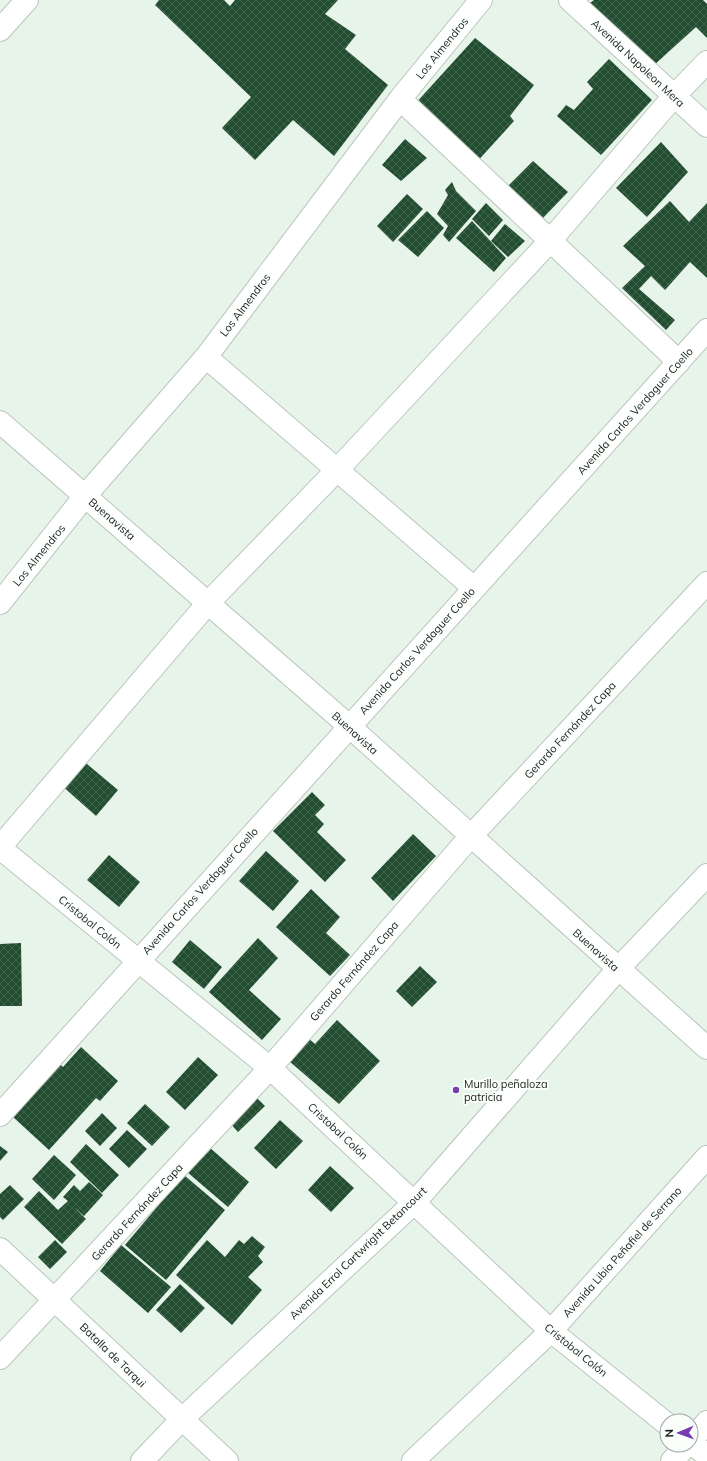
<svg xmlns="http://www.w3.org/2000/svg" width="707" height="1461" font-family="Mulish,sans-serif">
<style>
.building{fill:url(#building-cross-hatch)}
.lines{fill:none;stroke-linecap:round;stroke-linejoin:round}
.minor-casing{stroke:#bac6bd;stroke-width:24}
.minor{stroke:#fff;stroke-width:22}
.poi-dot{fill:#783cb2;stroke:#fafffb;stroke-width:1.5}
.labels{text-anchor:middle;stroke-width:4;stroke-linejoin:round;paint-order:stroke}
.street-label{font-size:11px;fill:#191d1a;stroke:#fafffb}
.poi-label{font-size:11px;fill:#191d1a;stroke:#fafffb;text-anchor:start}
</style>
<defs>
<pattern id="building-cross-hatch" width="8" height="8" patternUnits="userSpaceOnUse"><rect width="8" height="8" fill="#224d31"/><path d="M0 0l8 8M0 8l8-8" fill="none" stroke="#40634c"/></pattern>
</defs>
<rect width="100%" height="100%" fill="#e7f4ea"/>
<path class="building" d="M159,0H224L230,6L235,0H338L325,14L356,35L345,49L388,85L334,156L293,120L255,160L222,128L251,97L155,5Z
M594,0H703L707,4V38L696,27L653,66L590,3Z
M475,38L534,85L510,116L514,121L474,165L414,105Z
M609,59L652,100L601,155L557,116L566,105L574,110L593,89L587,82Z
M405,139L427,158L401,181L382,165Z
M661,142L688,172L647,217L616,188Z
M533,161L568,192L543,218L508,186Z
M452,182L456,191L476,211L449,242L443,235L448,226L437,214L448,195L445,190Z
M407,194L423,209L393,242L377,226Z
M670,201L689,222L707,203V278L690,262L665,290L651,276L639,289L675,320L666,330L622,288L645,266L623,246Z
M486,203L503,220L489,236L472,219Z
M427,211L444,228L418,257L398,240Z
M472,221L506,258L494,272L456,238Z
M505,224L525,241L508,257L491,241Z
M81,759L118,790L96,816L60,784Z
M312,792L325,805L315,815L324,824L317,832L346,860L325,882L273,831Z
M413,834L436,856L393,901L371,878Z
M266,851L299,881L273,911L239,881Z
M109,855L140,882L119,907L87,880Z
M311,889L340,917L326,933L350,955L330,976L276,927Z
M258,938L278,958L249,990L281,1019L262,1040L209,992Z
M190,940L222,967L204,989L172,962Z
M21,943L22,1006H0V944Z
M420,966L437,982L412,1007L396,991Z
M337,1020L380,1061L339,1104L289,1061L308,1038L315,1044Z
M81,1047L118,1081L100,1101L96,1098L49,1150L12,1116L60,1064L63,1067Z
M198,1057L218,1075L185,1110L166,1092Z
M254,1095L265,1106L238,1132L228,1121Z
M145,1104L170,1127L152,1146L127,1123Z
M102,1113L117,1128L100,1146L85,1131Z
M280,1120L303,1141L276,1169L254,1148Z
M127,1130L147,1149L129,1168L109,1149Z
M86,1144L119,1175L102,1193L70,1162Z
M0,1146L8,1152L0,1161Z
M209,1147L249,1182L228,1207L187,1172Z
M54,1155L76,1175L54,1200L32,1179Z
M330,1166L354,1188L331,1212L308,1190Z
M184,1175L225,1210L166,1280L125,1245Z
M89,1182L103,1195L84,1216L74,1207L86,1219L62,1244L24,1207L39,1191L58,1210L68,1201L63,1197L74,1185L80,1191Z
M10,1185L24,1199L3,1220L0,1217V1194Z
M252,1236L265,1247L258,1256L263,1262L248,1277L262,1290L232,1325L176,1275L207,1240L225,1257L239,1240L244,1244Z
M55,1240L67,1252L50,1269L38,1257Z
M121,1245L171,1287L148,1313L100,1271Z
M180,1284L205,1308L181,1333L156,1310Z"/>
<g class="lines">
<defs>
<path id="minor" d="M570,0L707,126
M0,30L27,0
M400,99L679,362
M206,357L474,588
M0,422L349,726L707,1048
M0,603L85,496L206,357L400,99L481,0
M0,847L208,603L337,470L550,241L674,96L707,62
M0,848L270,1068L551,1331L667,1424
M0,1115L707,330
M0,1249L227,1461
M0,1358L270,1068L470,837L707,583
M691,1441L707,1422
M691,1443L707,1455
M142,1461L181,1420L414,1203L618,969L707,875
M413,1461L551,1331L707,1157
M672,1461L687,1445"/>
</defs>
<use href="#minor" class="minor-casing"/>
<use href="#minor" class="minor"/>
</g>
<circle class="poi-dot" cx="456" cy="1090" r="4"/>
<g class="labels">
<g class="street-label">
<text transform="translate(442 48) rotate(-51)" y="4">Los Almendros</text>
<text transform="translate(638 63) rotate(43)" y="4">Avenida Napoleon Mera</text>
<text transform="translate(245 305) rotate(-53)" y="4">Los Almendros</text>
<text transform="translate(635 411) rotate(-48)" y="4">Avenida Carlos Verdaguer Coello</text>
<text transform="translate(112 519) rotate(41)" y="4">Buenavista</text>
<text transform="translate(39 555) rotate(-51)" y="4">Los Almendros</text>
<text transform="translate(417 651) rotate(-48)" y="4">Avenida Carlos Verdaguer Coello</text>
<text transform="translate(570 730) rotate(-47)" y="4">Gerardo Fernández Capa</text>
<text transform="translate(355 733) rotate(42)" y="4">Buenavista</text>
<text transform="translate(200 891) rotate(-48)" y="4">Avenida Carlos Verdaguer Coello</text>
<text transform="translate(90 922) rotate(39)" y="4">Cristobal Colón</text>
<text transform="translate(596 950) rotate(42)" y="4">Buenavista</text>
<text transform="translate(354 971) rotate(-49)" y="4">Gerardo Fernández Capa</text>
<text transform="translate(338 1131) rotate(43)" y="4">Cristobal Colón</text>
<text transform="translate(137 1212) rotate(-47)" y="4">Gerardo Fernández Capa</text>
<text transform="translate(622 1252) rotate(-48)" y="4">Avenida Libia Peñafiel de Serrano</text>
<text transform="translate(358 1253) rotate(-44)" y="4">Avenida Errol Cartwright Betancourt</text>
<text transform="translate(576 1350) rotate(39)" y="4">Cristobal Colón</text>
<text transform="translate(113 1355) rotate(44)" y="4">Batalla de Tarqui</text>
</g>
<g class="poi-label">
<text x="464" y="1088">Murillo peñaloza<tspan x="464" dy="13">patricia</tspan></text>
</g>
</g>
<g transform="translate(679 1433) rotate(268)"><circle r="19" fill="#fafffb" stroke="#a0a5a1"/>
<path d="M0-3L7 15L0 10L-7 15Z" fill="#783cb2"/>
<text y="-6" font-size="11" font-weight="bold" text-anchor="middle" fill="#191d1a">N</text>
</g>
</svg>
